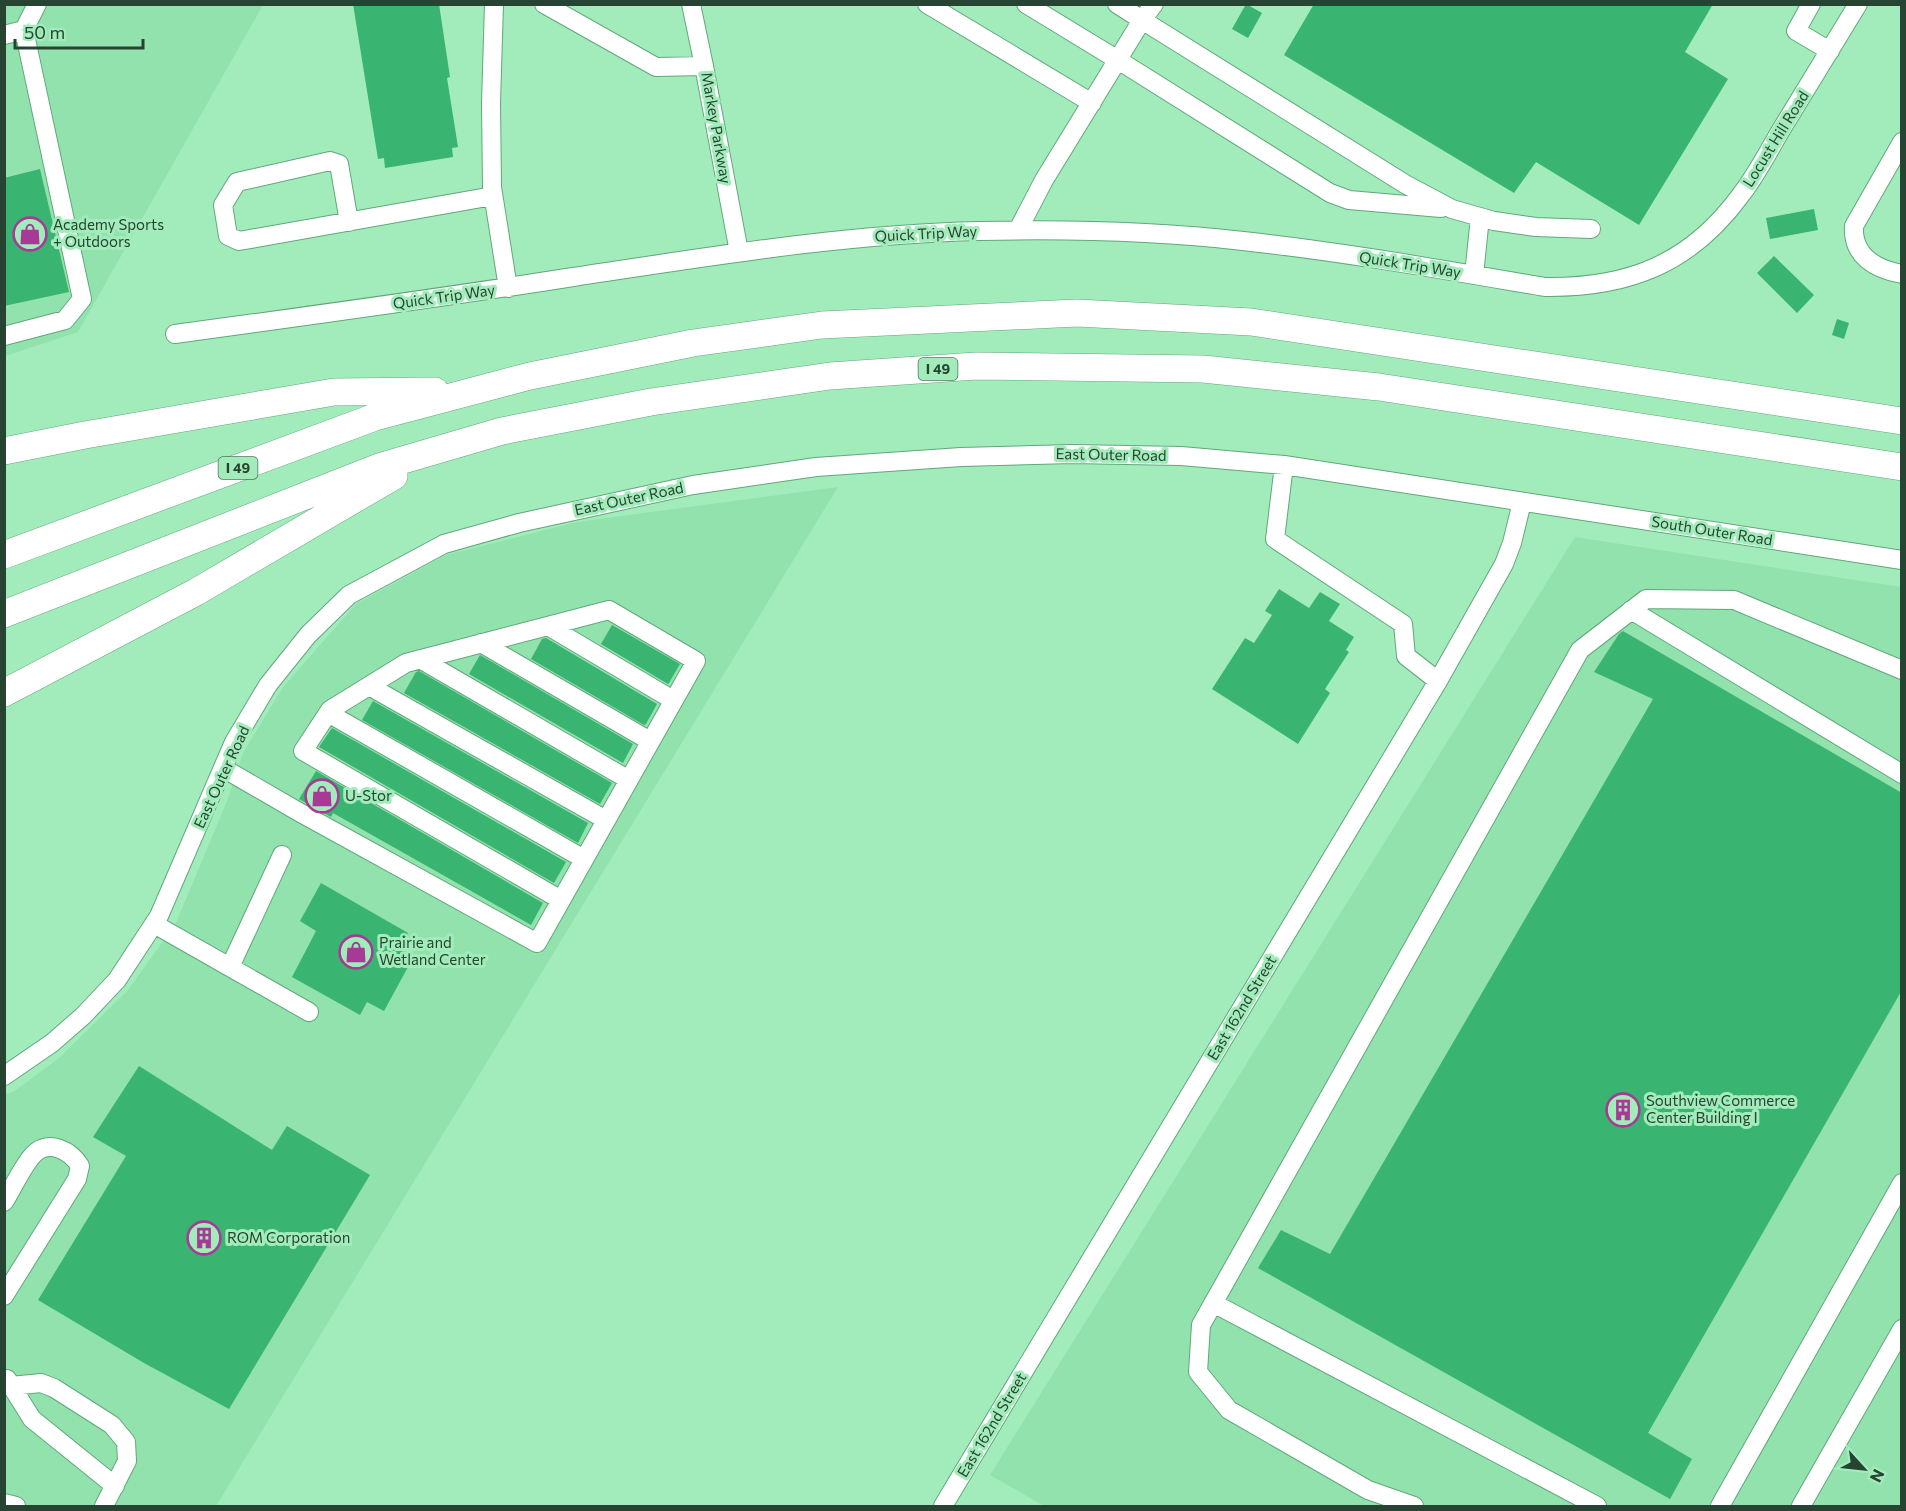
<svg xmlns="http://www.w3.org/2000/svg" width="1906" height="1511" font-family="Commissioner,sans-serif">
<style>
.built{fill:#91e2ad}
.building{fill:#39b471}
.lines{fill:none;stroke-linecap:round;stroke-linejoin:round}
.minor-casing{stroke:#60a87b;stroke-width:20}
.highway-casing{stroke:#60a87b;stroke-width:28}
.minor{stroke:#fff;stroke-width:18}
.highway{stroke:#fff;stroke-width:27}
.labels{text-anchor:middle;stroke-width:6;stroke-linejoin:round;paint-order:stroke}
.shield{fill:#a2ecbb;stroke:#4b765a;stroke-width:1.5}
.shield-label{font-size:14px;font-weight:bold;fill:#264431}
.street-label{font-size:15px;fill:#264431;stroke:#a2ecbb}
.poi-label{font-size:15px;fill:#264431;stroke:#a2ecbb;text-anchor:start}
</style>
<rect width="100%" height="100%" fill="#a2ecbb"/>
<path class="built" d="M4,5H263L78,332L5,356Z
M838,487L216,1506H5V1095L16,1090L59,1058L128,990L176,923L227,801L243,753L283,687L356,604L446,555L577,522Z
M1575,537L1901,587V1506H1044L990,1475Z"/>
<path class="building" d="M353,4H439L450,77L447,78L458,147L452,148L453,157L385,168L384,158L378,159Z
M1246,4L1262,13L1248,38L1232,29Z
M1314,4H1713L1685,52L1728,79L1639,225L1536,162L1514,193L1284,55Z
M40,169L69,292L4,306V178Z
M1814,209L1818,230L1770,239L1766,218Z
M1774,256L1814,295L1797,313L1757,273Z
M1837,319L1849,323L1844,339L1832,335Z
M1279,589L1309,608L1320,592L1340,604L1329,621L1354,637L1346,650L1349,652L1325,689L1330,693L1298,744L1212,689L1245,638L1254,643L1272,615L1265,611Z
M612,625L680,664L669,683L668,684L601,644Z
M1623,631L1902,793V990L1648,1433L1692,1459L1670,1499L1258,1268L1281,1230L1330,1254L1653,699L1594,672L1619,634Z
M546,638L657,704L646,724L644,725L531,659L542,639Z
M480,655L633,744L623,763L469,674Z
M419,671L612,783L600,804L404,693L416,672Z
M373,701L588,823L578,843L362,720Z
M332,728L566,862L554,883L319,747Z
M316,771L543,903L531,925L333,813L331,817L299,799Z
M321,883L408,933L399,948L414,956L384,1011L367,1002L360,1015L292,977L316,931L300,921Z
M139,1066L272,1150L287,1126L370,1175L229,1409L144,1363L38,1300L126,1156L93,1137Z"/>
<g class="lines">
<defs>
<path id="minor" d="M494,4L491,103L492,187L508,288
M544,4L656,67L704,66
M691,4L704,66L739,252
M927,4L1092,103
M1026,4L1118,60L1330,193L1349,200L1441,208
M1117,4L1142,20L1154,4
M1811,4L1796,31L1830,51
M4,35L24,30
M1902,142L1854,226C1852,256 1875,269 1902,274
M349,222L339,164L330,161L237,182L223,205L228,236L239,241L493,196
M1018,230L1044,180L1142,20L1405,184L1452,209L1494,221L1536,227L1591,229
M1474,275L1480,217
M175,334C308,316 441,298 573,277C708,257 843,234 980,231C1068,229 1156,231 1243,241C1344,252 1445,270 1545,287C1628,288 1690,264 1740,196C1756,176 1768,152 1781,130C1807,88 1832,46 1858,4
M4,336L65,320L82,299L24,30L37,4
M1284,465L1275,539L1403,624L1406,656L1438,681
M1631,610L1902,774
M548,626L673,700
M481,643L650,741
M420,659L629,780
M369,686L606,820
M328,713L584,859
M223,768L299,812L537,943L696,661L609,610L406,663L330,710L303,751L561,900
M154,924L309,1012
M230,967L282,855
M4,1076L52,1043L83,1016L117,980L159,916L234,742L268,685L308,635L349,595L444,544L519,523L693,485L816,467L961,457L1072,454L1181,456L1284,465L1902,560
M4,1202C11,1191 25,1162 34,1154C49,1139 71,1151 80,1166L77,1179L4,1296
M1213,1303L1597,1506
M7,1379L32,1419L115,1486
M11,1386L41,1383L54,1388L112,1425L126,1442L127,1461L104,1506
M4,1503L16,1506
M943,1506L1438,681L1504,564L1512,543L1522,502
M1414,1506L1368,1490L1229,1410L1198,1372L1201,1325L1580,650L1646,599L1734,600L1902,670
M1720,1506L1902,1183
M1801,1506L1902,1329"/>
<path id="highway" d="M4,451L85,435L334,392L435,391
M4,555L375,417L530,376L693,343L822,325L1077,313L1251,322L1902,421
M4,614L379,467L502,431L651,402L830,376L976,366L1203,369L1379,387L1902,467
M4,693L196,592L394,476"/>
</defs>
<use href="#minor" class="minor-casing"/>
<use href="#highway" class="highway-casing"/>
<use href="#minor" class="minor"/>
<use href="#highway" class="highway"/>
</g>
<defs>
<symbol id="shop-ring" viewBox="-11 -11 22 22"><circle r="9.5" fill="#a2ecbb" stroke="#a83996" stroke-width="1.5"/><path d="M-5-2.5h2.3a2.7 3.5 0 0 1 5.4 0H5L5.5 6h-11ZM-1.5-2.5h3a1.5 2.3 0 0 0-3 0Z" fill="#a83996"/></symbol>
<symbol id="building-ring" viewBox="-11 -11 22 22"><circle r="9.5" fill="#a2ecbb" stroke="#a83996" stroke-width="1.5"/><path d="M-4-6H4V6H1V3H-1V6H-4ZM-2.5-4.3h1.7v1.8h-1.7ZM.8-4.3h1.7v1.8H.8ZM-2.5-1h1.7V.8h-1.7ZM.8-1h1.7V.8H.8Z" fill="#a83996"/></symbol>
</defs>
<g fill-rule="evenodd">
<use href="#shop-ring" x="11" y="215" width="38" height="38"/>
<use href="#shop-ring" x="303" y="777" width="38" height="38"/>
<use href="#shop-ring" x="337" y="933" width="38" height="38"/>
<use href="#building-ring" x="1604" y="1091" width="38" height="38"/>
<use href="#building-ring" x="185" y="1219" width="38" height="38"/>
</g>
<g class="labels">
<g class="shield">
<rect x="918.5" y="358" width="39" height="22" rx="4.5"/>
<rect x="218.5" y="457" width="39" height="22" rx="4.5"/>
</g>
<g class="shield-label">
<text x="938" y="374">I 49</text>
<text x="238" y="473">I 49</text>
</g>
<g class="street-label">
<text transform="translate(716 128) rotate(80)" y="5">Markey Parkway</text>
<text transform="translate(1776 139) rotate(-58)" y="5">Locust Hill Road</text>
<text transform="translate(926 234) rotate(-3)" y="5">Quick Trip Way</text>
<text transform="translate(1410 265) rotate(9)" y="5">Quick Trip Way</text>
<text transform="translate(444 297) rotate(-8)" y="5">Quick Trip Way</text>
<text transform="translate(1111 455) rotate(1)" y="5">East Outer Road</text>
<text transform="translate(629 499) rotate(-12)" y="5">East Outer Road</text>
<text transform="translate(1712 531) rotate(9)" y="5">South Outer Road</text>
<text transform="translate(222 777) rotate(-65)" y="5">East Outer Road</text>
<text transform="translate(1242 1008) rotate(-59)" y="5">East 162nd Street</text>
<text transform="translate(992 1425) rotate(-59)" y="5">East 162nd Street</text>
</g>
<g class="poi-label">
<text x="53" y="230">Academy Sports<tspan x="53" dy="17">+ Outdoors</tspan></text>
<text x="345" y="801">U-Stor</text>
<text x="379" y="948">Prairie and<tspan x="379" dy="17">Wetland Center</tspan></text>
<text x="1646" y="1106">Southview Commerce<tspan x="1646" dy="17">Center Building I</tspan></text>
<text x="227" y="1243">ROM Corporation</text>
</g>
</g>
<rect width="1906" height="1511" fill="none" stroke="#264431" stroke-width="12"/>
<g transform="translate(1864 1469) rotate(117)" stroke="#a2ecbb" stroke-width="4.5" paint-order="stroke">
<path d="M0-4.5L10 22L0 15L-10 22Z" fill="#264431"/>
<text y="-9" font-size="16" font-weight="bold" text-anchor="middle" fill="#264431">N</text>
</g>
<path d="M15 39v9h128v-9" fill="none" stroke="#264431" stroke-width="3"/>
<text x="24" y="39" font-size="18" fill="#264431" stroke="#a2ecbb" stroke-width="4.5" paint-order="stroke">50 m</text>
</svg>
